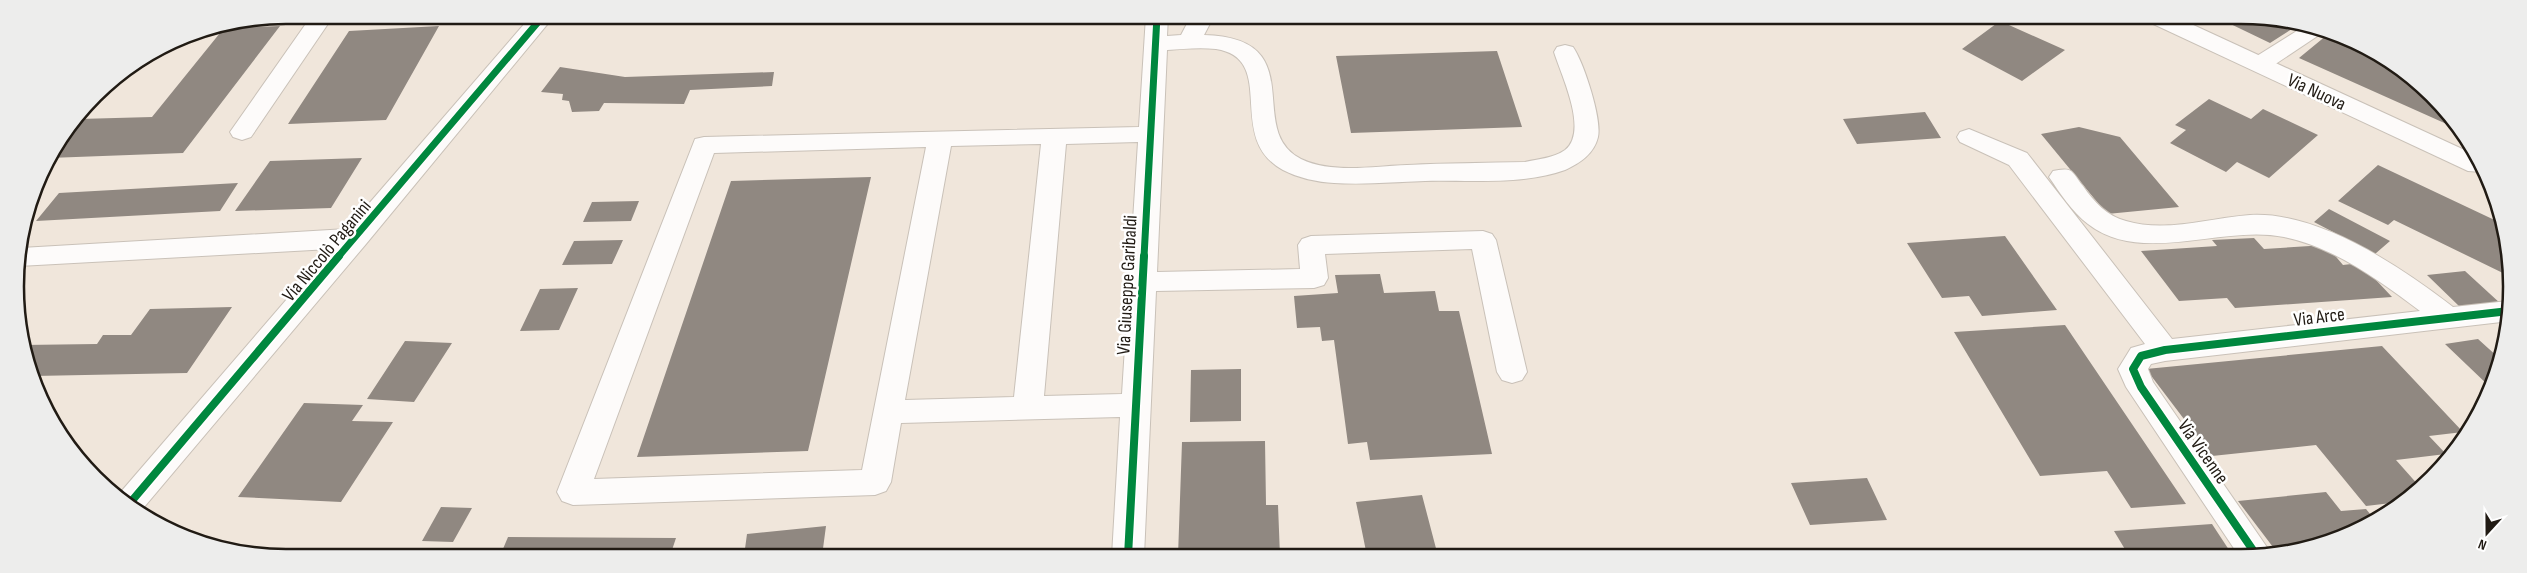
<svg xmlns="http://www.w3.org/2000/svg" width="2527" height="573" font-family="'Sofia Sans Condensed',sans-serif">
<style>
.building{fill:#908881}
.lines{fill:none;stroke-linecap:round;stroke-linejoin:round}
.minor-casing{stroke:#c9c1b8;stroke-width:2}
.major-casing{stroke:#c9c1b8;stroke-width:2}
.minor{fill:#fdfbfa;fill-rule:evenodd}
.major{fill:#fdfbfa;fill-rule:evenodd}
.cycleway-far1-casing{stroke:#fff;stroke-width:9}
.cycleway-casing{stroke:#fff;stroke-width:11}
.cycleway-far1{stroke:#00873e;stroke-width:7}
.cycleway{stroke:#00873e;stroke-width:8}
.labels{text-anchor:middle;stroke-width:5;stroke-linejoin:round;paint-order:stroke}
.street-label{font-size:19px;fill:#211b14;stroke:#fff}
.rim{fill:none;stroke:#211b14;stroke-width:2.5}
</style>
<rect width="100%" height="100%" fill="#f0e6db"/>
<path class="building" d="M2216,17H2276L2298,25L2270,43Z
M2000,21L2065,50L2022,81L1962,49Z
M280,26L183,153L49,158L79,119L152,117L224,28Z
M439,26L386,120L288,124L349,31Z
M2327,35L2376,52L2456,121L2460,130L2299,58Z
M1497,51L1522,127L1351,133L1336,56Z
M560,67L625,77L774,72L772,86L690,90L684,104L604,103L599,111L572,112L569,101L562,100L563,94L541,92Z
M2209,99L2251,119L2263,109L2318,135L2269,178L2237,162L2226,172L2170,143L2186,130L2175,125Z
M1925,112L1941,138L1857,144L1843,119Z
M2079,127L2120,137L2179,207L2107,214L2041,134Z
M362,158L331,208L235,211L270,161Z
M2378,165L2503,224L2507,275L2394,220L2388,225L2338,201Z
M871,177L808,451L637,457L731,181Z
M238,183L220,211L36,221L59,193Z
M639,201L631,221L583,222L592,202Z
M2329,209L2390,241L2375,254L2314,222Z
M2005,236L2057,310L1982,316L1969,296L1942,298L1907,243Z
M2254,238L2264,249L2326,245L2343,265L2360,263L2392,297L2235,308L2227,298L2179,301L2141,251L2217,246L2212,240Z
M623,240L612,264L562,265L574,241Z
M2465,271L2501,304L2461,308L2427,275Z
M1380,274L1384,293L1435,291L1439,311H1459L1492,454L1370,460L1367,442L1348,444L1334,340L1322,341L1320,327L1297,328L1294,296L1338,293L1335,275Z
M578,288L559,330L520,331L540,289Z
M232,307L187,373L34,376L24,357L23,345L97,344L103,335H131L150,309Z
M2065,325L2186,504L2131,508L2107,471L2040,476L1954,332Z
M2478,339L2499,358L2490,387L2445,344Z
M405,341L452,343L414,402L367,399Z
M2382,346L2463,432L2429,436L2446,454L2396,460L2420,487L2400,502L2366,506L2316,445L2212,456L2146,369Z
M1241,369V421L1190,422L1191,370Z
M304,403L363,405L352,421L393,422L341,502L238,497Z
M1265,441L1266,505H1278L1280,556H1178L1182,442Z
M1867,478L1887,520L1810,525L1791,483Z
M2326,492L2341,511L2366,509L2375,520L2360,530L2279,555L2238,501Z
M1422,495L1438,556H1367L1356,502Z
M441,507L472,508L453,542L422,541Z
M2212,524L2233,556H2129L2114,531Z
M826,526L822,556H744L747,534Z
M508,537L676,538L670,556H500Z"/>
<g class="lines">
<defs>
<path id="minor" d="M312,15H334L251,137L242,140L233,137L230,132Z
M532,15H555L366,244L140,512L119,494L330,249L19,266H16L21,248L347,229Z
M1146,16H1168L1167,36L1181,35L1191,16H1214L1204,35C1314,38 1243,130 1301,159C1332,174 1374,166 1407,165C1446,163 1486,163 1525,162C1538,159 1554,158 1565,150C1589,131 1561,75 1554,52L1557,47L1565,45L1573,47C1584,63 1602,119 1598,137C1594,154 1580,163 1565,170C1525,185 1467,180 1425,181C1395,182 1364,185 1334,183C1318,182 1298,178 1283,170C1224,138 1279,59 1216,49C1199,47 1183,49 1167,50L1157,272L1300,269L1298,245L1302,239L1311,236L1483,231L1492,234L1496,240L1527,372L1522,380L1512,383L1502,380L1497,372L1472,249L1325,254L1328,278L1324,285L1314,288L1156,291L1144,556H1112L1120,417L901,423L891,482L886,491L875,495L573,505L562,501L557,492L695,139L704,137L1139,127ZM1138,142L1122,394L1044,396L1066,144ZM1041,144L1014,397L905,400L951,146ZM926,147L862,470L594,479L714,153Z
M2303,27L2322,33L2268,69L2260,71L2252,69L2248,64L2252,59Z
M1969,129L2027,153L2172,339L2420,311C2380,281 2334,247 2284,237C2223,224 2141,266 2088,224C2072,212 2060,193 2049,177L2053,171C2059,170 2066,168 2071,171C2076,175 2079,182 2083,186C2094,202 2107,216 2126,221C2165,233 2210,218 2250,215C2319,211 2401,267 2453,307L2508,301L2510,321L2165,361L2151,364L2148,369L2153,382L2273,556H2239L2126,387L2118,369L2131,348L2145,344L2009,165L1960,142L1957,137L1960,132Z"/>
<path id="major" d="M2146,17H2176L2471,153L2481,172L2468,171L2149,22Z"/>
</defs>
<use href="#minor" class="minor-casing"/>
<use href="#major" class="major-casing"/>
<use href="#minor" class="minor"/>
<use href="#major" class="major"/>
<defs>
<path id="cycleway-far1" d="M338,257L544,15
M1144,257L1157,16"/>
<path id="cycleway" d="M130,503L339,256
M1128,556L1144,256
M2257,556L2141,387L2133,369L2141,356L2165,350L2509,311"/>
</defs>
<use href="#cycleway-far1" class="cycleway-far1-casing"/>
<use href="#cycleway" class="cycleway-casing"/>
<use href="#cycleway-far1" class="cycleway-far1"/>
<use href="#cycleway" class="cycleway"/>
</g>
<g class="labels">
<g class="street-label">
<text transform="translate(2317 91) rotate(25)" y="7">Via Nuova</text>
<text transform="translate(326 250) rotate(-50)" y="7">Via Niccolò Paganini</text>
<text transform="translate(1126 285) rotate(-87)" y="7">Via Giuseppe Garibaldi</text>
<text transform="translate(2319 316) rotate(-7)" y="7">Via Arce</text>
<text transform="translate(2204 451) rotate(55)" y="7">Via Vicenne</text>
</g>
</g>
<path d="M0 0H2527V573H0ZM286 24H2241A262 262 0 0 1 2503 286V287A262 262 0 0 1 2241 549H286A262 262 0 0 1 24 287V286A262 262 0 0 1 286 24Z" fill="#ededec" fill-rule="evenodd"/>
<path class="rim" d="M286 24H2241A262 262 0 0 1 2503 286V287A262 262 0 0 1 2241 549H286A262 262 0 0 1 24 287V286A262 262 0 0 1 286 24Z"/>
<g transform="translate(2487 533) rotate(201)" stroke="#ffffff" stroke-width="4" paint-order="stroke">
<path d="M0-4L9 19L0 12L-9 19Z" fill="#211b14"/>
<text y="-8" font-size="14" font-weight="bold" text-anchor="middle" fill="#211b14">N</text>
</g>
</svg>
